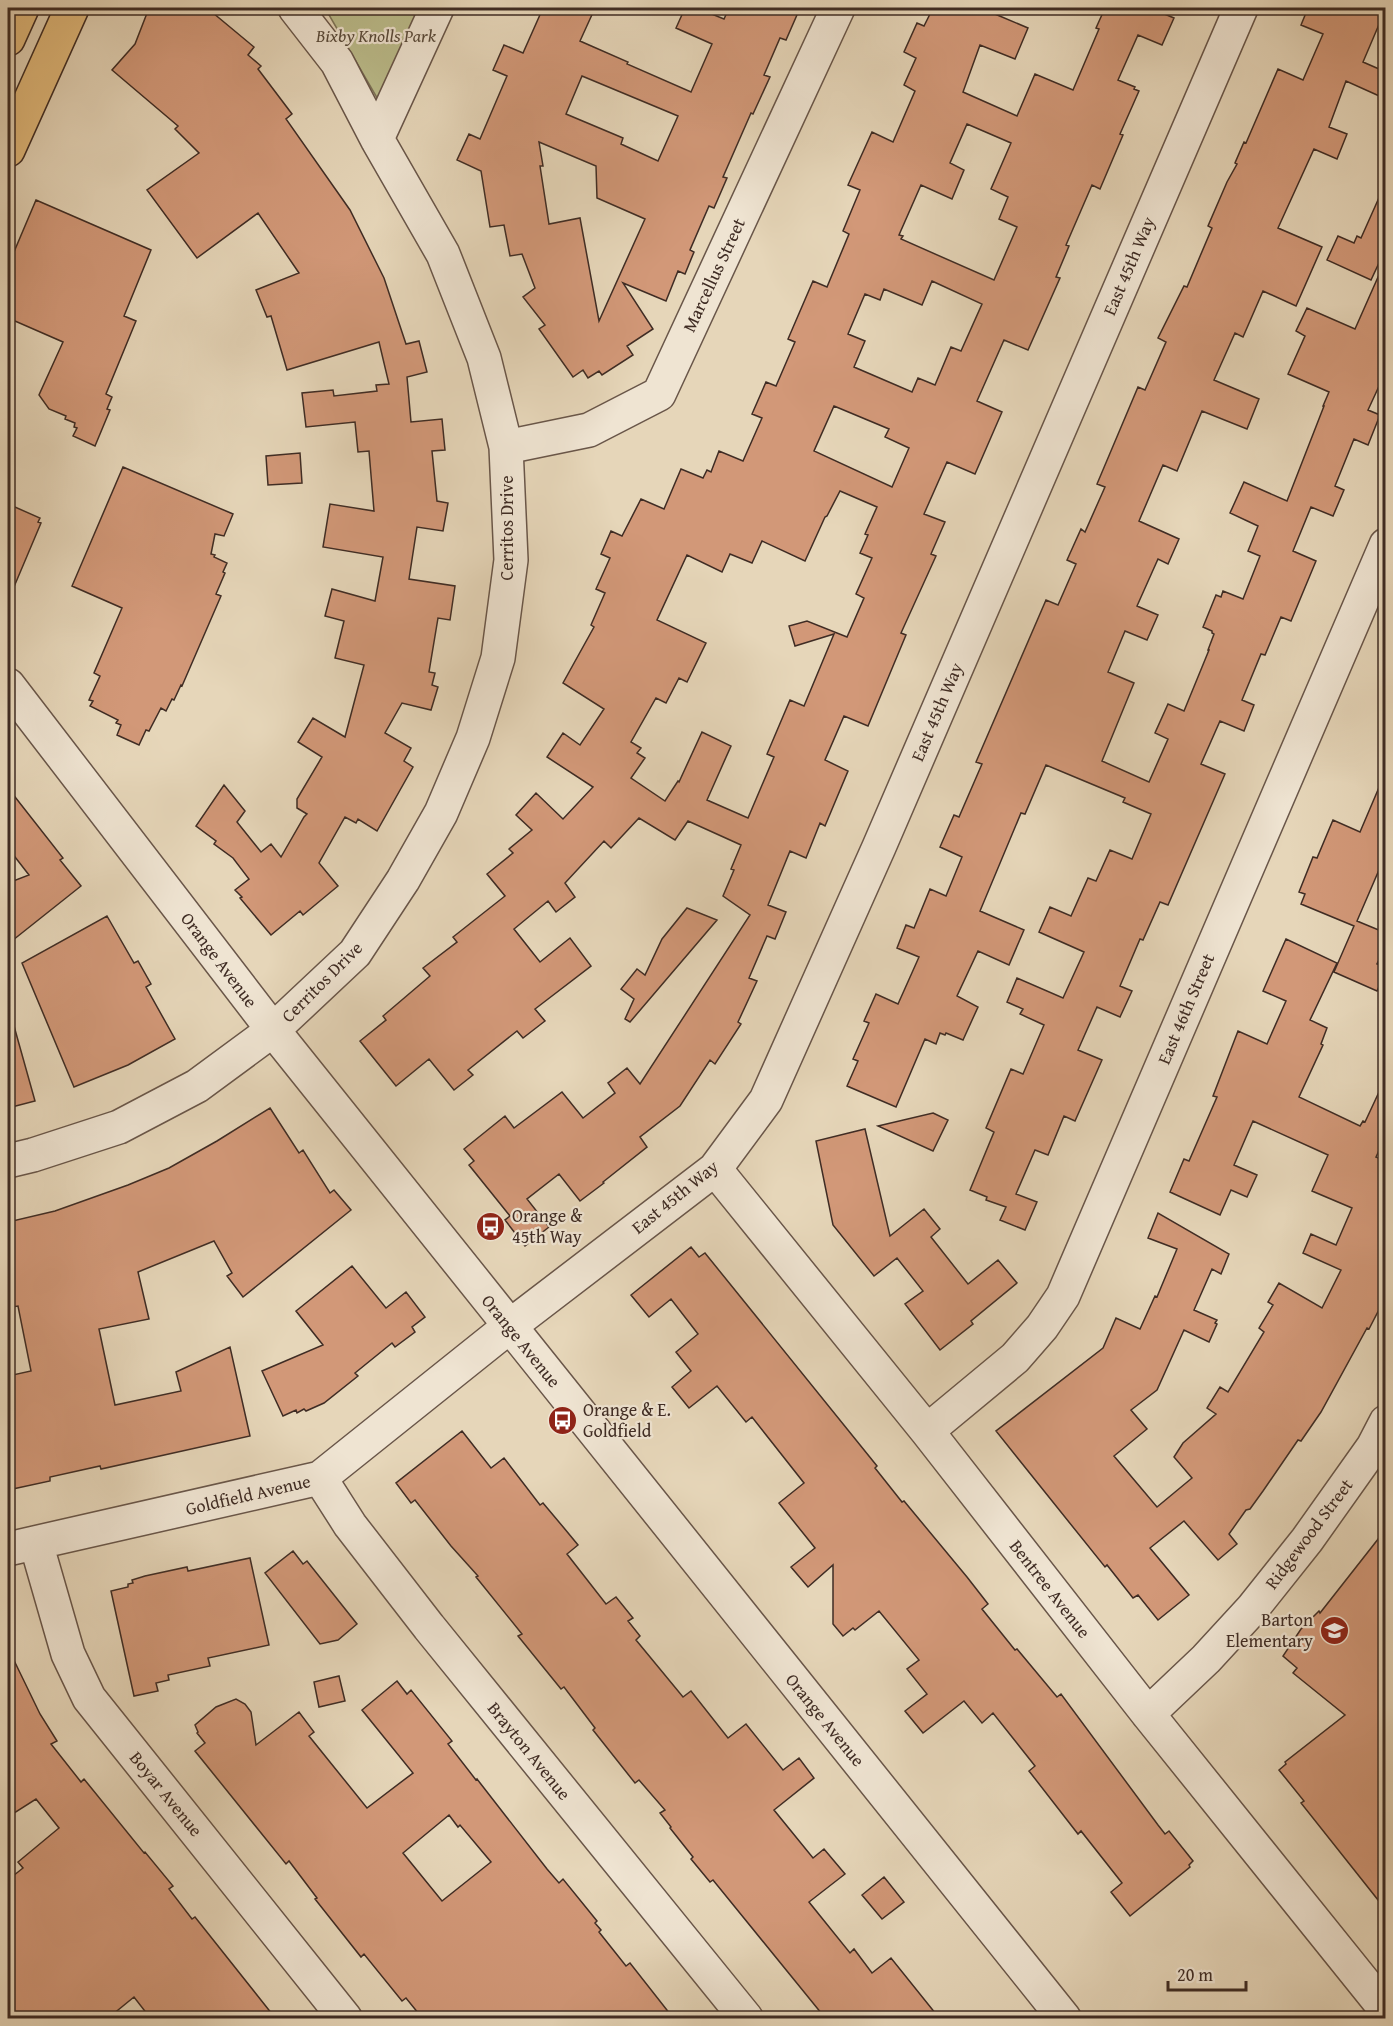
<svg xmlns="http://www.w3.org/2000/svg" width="1393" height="2026" font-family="'Gentium Book Plus',serif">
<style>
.green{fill:#bbbc8b;stroke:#7d7458;stroke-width:1.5}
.building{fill:#d29878;stroke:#3f2c24;stroke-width:1.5;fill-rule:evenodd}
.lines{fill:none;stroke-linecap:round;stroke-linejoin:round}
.minor-casing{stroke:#695649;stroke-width:36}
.major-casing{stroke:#3f2c24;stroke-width:36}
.minor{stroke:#efe4d2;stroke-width:33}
.major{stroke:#e3bb7c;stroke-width:33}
.labels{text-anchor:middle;stroke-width:4.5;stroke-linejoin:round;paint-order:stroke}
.park-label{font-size:18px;font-style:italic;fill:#584939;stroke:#efe4d2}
.street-label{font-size:18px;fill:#3f2c24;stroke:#efe4d2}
.poi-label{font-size:18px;fill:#3f2c24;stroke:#efe4d2;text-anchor:start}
</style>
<rect width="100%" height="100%" fill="#e6d6b9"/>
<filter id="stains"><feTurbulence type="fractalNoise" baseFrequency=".00333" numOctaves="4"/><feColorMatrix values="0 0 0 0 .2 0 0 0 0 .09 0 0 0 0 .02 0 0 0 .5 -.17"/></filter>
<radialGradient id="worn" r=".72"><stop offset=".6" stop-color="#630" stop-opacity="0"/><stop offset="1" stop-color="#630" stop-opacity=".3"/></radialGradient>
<path class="green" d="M325,8H422L380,103Z"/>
<path class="building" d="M149,8H207L254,47L248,55L261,66L258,69L292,114L286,119L350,210L384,278L406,344L419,341L427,372L407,377L411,422L442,419L445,450L432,451L437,501L448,503L443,531L417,527L409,579L455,586L450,620L438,618L429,672L435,673L432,685L438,687L431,710L402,703L385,733L411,748L404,761L413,767L377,831L358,819L356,823L345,817L319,863L338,886L303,915L300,911L271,935L240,898L242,897L235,890L249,879L233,858L214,844L216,841L196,826L224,785L245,811L237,822L261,852L271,844L281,857L304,817L307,814L297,808V799L322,757L298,742L313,718L345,737L364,665L335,658L344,621L325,616L332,589L375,601L383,557L323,547L330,504L374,511L369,451L358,452L355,422L306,427L302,393L333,390L334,396L377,391L376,385L389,384L379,342L287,370L271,316L267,317L256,290L299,273L258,213L197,258L147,190L199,153L175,129L178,126L112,70L135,44Z
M543,8H595L580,41L628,62L627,64L691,92L712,44L676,28L685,8H697L724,19L729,8H800L786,40L780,38L764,75L770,77L753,114L751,113L723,177L727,178L714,208L709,206L690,250L694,252L685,274L678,271L666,301L623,283L653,329L627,346L633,355L602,375L599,371L588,378L583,370L573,377L539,329L545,325L523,297L535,288L522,254L510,256L504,225L490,227L481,171L457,160L469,134L480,139L507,76L493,70L504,45L523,53ZM582,76L678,116L658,161L621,144L623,138L566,114ZM539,142L596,166L597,198L645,219L599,321L580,218L549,224L540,166H543Z
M933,8H998L995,14L1028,28L1015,59L980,45L963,92L1017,116L1035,74L1073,90L1099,29L1096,28L1105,8H1150L1174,18L1162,45L1138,35L1118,80L1135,87L1134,89L1139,91L1120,134L1123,135L1100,189L1092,185L1066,245L1069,246L1056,277L1060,278L1028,350L1004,340L977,401L1002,412L975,474L947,462L924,514L945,522L931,554L936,556L901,633L906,635L868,726L844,716L825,760L848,771L825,826L820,823L806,858L790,851L768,905L786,912L775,939L767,936L749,978L757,981L738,1022L741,1024L715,1064L710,1060L680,1106L640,1137L647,1147L603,1182L604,1183L580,1201L559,1174L527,1199L549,1227L525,1246L505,1220L510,1216L469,1165L474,1161L464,1149L505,1116L514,1128L562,1092L583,1118L615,1093L608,1083L627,1068L640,1084L750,915L723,896L734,870L731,869L741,845L688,821L675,840L639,818L611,848L604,841L565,883L575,897L556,912L548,901L514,929L540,962L570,938L591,966L535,1009L545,1021L523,1038L517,1031L468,1070L473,1075L454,1090L429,1059L396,1086L360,1041L386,1020L383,1016L430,976L423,968L457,942L453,937L505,896L487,874L513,853L509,849L532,830L516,815L536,793L563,819L593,787L547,757L563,733L580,745L604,709L563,683L594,627L591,625L605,593L596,589L610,558L601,554L611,531L622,536L641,499L664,509L681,469L703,478L707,470L711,472L719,451L743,461L762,418L752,414L766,382L776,386L795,342L788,339L813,281L827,287L849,234L843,231L860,190L848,185L872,132L893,142L915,91L904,85L916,58L904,52L917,23L924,26ZM967,124L1011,143L991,189L1008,197L999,219L1017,227L994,280L901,239L903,236L899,235L921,185L952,199L964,170L950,163ZM932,281L982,304L961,351L951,347L935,385L918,378L912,392L854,367L865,341L848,334L865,294L880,300L884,289L922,305ZM834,406L889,429L885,437L909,448L892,487L814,451ZM840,491L877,507L865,534L868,535L860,553L872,558L856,594L864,598L847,637L807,621L789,626L795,646L834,634L804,706L790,700L767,754L774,757L748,818L707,800L731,746L702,732L679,782L678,781L665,801L631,778L645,758L637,753L641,748L631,742L656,698L666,703L679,678L687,682L706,643L657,620L687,555L722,572L730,554L752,563L762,541L805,561L825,517L827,516Z
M1308,8H1386L1363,62L1386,72V99L1346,81L1329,127L1347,134L1337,159L1314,149L1278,228L1322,247L1296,306L1263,291L1243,337L1235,333L1214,380L1259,399L1247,429L1202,411L1177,471L1163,465L1139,521L1179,539L1168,564L1158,559L1137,606L1158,615L1147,640L1125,631L1108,672L1134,683L1102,761L1149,782L1168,739L1155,733L1168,704L1184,711L1209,650H1208L1214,634L1212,633V631L1203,627L1216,595L1221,597L1223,591L1243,599L1260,556L1248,551L1258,526L1230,513L1244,482L1287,501L1324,406H1323L1329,392L1288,374L1305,336L1296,331L1307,308L1355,329L1386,259V371L1368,410L1380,415L1368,445L1354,439L1335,486L1344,490L1333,516L1311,507L1293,551L1316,561L1291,621L1281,617L1265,655L1261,654L1242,700L1254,705L1244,731L1220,721L1201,764L1225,774L1168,905L1160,902L1143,940L1140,939L1120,986L1132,991L1120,1017L1097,1007L1078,1050L1102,1060L1075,1121L1064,1116L1048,1155L1035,1150L1016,1194L1037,1202L1025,1230L1000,1220L1006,1207L986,1200L987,1197L970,1190L994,1132L986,1128L1011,1069L1023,1074L1044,1025L1020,1014L1023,1009L1007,1002L1017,978L1063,998L1084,952L1039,932L1050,907L1071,916L1088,878L1096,881L1110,850L1132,859L1151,814L1123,802L1125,798L1046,765L1025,814L1021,813L980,911L1024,930L1009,965L978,951L957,996L978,1007L963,1040L946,1033L945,1035L940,1033L936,1044L925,1039L896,1107L847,1086L858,1061L853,1059L869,1023L864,1021L876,994L898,1004L919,957L897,948L906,925L914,928L930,889L946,896L962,857L940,847L954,815L959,817L982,764L976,762L1046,600L1058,605L1076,564L1067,560L1081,529L1085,532L1105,487L1097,484L1138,387L1145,390L1166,342L1158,338L1184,286L1187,287L1212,228L1208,226L1227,182L1237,164L1235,163L1244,142L1246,143L1278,69L1303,80L1323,34L1301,25Z
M1386,182V248L1371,280L1327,260L1338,236L1354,243L1357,236L1361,238Z
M36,200L151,250L124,316L136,321L106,394L112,397L107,409L110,410L95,446L73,436L77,428L74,427L75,423L65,419L66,416L49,409L39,395L63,342L8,318V266Z
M300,453L302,483L268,485L266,456Z
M123,467L233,514L224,536L215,534L211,554L215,555L214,557L227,563L223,572L225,573L216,594L221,596L182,686L181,685L174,700L172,699L166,711L161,708L149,731L146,730L139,745L117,735L121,725L116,723L118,720L90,706L93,701L89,700L100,676L94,673L122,608L72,586Z
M8,504L40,518L38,522L41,523L8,601Z
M1386,771V873L1379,870L1357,921L1386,933V945L1377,964L1386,968V971L1377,991L1334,972L1354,926L1301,904L1305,894L1299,892L1313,857L1317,858L1333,820L1360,832Z
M8,788L63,858L60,860L81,886L8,944V883L29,875L8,848Z
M687,908L717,920L630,1022L625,1019L634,999L621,989L637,969L645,975L662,939Z
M107,916L134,963L138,961L151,984L146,987L175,1039L128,1065L74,1087L22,963Z
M1286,939L1337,963L1310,1020L1327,1028L1321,1044L1323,1045L1299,1097L1360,1126L1363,1121L1365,1122L1386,1077V1135L1376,1157L1386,1161V1296L1369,1329L1367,1328L1321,1412L1301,1441L1298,1440L1263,1491L1250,1509L1246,1510L1229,1534L1237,1544L1218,1560L1184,1521L1150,1548L1189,1595L1158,1620L1138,1595L1133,1598L1107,1565L1105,1567L996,1431L1103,1348L1116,1318L1140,1329L1155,1296L1157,1297L1177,1249L1148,1238L1158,1213L1229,1254L1221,1274L1212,1269L1194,1310L1217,1320L1215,1323L1217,1324L1209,1342L1184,1330L1157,1390L1131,1410L1147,1429L1114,1456L1157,1507L1192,1478L1174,1457L1183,1443L1216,1414L1207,1408L1220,1387L1228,1392L1264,1332L1259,1328L1273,1305L1268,1302L1279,1283L1322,1308L1341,1270L1303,1253L1311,1234L1336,1245L1352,1208L1312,1191L1328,1155L1253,1121L1234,1165L1257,1175L1247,1197L1231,1190L1220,1215L1170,1192L1184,1159L1189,1161L1217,1097L1213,1096L1238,1031L1267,1044L1286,1001L1263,991Z
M14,1026L35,1101L8,1108V1027Z
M270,1108L299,1153L303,1150L330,1193L334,1190L351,1210L243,1297L227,1276L232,1273L214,1241L138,1272L149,1319L99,1329L115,1405L181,1391L176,1372L230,1347L250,1436L101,1469L100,1466L50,1477V1481L8,1490V1376L31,1371L18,1306L12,1307L8,1285V1222L55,1211L128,1185L169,1168L217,1141Z
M933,1113L948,1120L933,1151L878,1126Z
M865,1129L890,1236L924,1209L940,1229L931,1237L968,1284L998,1260L1017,1283L971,1321L973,1324L940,1350L905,1304L923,1291L897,1258L874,1276L833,1225L816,1141Z
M691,1247L699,1257L705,1253L877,1466L875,1468L902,1502L904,1501L967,1577L988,1604L982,1609L1015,1650L1017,1649L1057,1697L1061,1694L1158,1825L1165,1834L1169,1831L1193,1861L1189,1865L1190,1867L1130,1916L1111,1892L1122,1883L1081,1831L1078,1834L1029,1771L1035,1766L993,1713L982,1723L964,1701L923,1733L905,1711L927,1694L907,1669L919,1660L879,1611L855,1630L853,1628L843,1636L833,1624V1565L808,1587L791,1567L815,1548L779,1503L804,1483L752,1417L746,1422L717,1386L689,1408L672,1387L691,1371L676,1352L698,1334L671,1299L649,1317L631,1295Z
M352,1266L386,1308L406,1292L425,1317L412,1327L415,1332L395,1347L392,1343L355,1373L358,1376L324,1403L306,1411L304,1409L297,1413L296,1410L283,1416L262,1371L323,1345L296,1311Z
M462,1431L491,1468L504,1458L540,1505L543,1503L564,1528L578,1545L567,1554L606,1604L616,1597L633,1618L628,1621L640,1636L636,1640L683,1697L691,1691L728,1738L746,1724L783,1770L799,1758L814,1778L774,1810L813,1858L824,1849L845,1874L809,1902L850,1953L854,1949L872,1973L891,1958L940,2019H826L713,1880L710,1882L691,1859L693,1857L670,1828L671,1827L660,1813L665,1810L639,1780L635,1783L593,1730L595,1728L564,1687L561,1689L518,1636L522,1634L476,1577L478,1576L451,1546L415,1500L411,1503L396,1483Z
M1386,1529V1910L1301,1803L1304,1801L1279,1770L1286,1764L1285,1762L1345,1715L1293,1673L1297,1668L1283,1656L1301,1629L1319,1611L1320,1613Z
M293,1551L303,1564L307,1561L357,1624L338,1640L320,1644L265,1573Z
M250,1558L269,1645L208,1658L210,1666L168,1675L169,1680L156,1683L158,1691L134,1696L111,1591L128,1587V1584L133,1583L132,1580L145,1576L187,1567L188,1571Z
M8,1648L40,1714L57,1741L51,1744L81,1782L84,1779L144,1853L145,1852L173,1886L169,1889L192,1919L195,1917L276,2019H151L134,1997L107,2019H8V1880L23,1868L18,1862L59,1828L36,1799L8,1817Z
M339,1676L345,1701L319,1707L314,1682Z
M397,1681L407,1694L411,1690L452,1741L448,1744L476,1780L477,1779L547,1869L559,1883L563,1879L597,1921L595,1923L601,1930L599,1932L626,1966L630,1963L674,2019H423L406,1998L402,2001L364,1954L361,1957L315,1899L317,1898L289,1861L286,1864L195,1751L205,1743L197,1733L198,1732L195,1725L216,1707L236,1699L245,1704L251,1712L256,1745L299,1712L314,1732L309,1736L367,1808L413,1773L362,1710ZM449,1815L458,1827L460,1825L491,1862L442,1901L403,1853Z
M884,1877L904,1902L882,1919L862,1895Z"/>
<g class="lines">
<defs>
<path id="minor" d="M377,139L437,8
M506,447L589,430L659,394L838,8
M8,685L273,1030L1064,2018
M8,1161L33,1155L119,1127L197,1086L273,1030L355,953L403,880L441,813L473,738L498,658L511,560L506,447L484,358L443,254L377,139L337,62L295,8
M715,1169L927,1431L1148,1714L1386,2010
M927,1431L1015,1358L1042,1327L1063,1296L1386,545
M320,1478L350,1525L429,1627L746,2018
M36,1543L68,1654L89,1698L345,2018
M8,1549L320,1478L510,1326L715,1169L766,1100L879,847L1241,8
M1148,1714L1206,1659L1252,1609L1307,1540L1373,1447L1386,1422"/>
<path id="major" d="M8,39L22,8
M8,150L72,8"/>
</defs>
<use href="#minor" class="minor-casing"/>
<use href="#major" class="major-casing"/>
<use href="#minor" class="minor"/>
<use href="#major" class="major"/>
</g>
<defs>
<symbol id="bus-disc" viewBox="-11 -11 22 22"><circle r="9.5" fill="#8f2418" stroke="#efe4d2"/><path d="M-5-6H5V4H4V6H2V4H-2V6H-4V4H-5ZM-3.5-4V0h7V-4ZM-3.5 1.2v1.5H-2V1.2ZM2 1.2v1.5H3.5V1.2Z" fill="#fff"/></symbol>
<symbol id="school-disc" viewBox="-11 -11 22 22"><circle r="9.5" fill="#8f2418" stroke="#efe4d2"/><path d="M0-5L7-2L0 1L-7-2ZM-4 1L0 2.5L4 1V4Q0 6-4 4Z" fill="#fff"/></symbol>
</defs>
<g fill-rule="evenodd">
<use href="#bus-disc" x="474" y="1210" width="33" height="33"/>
<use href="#bus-disc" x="546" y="1404" width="33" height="33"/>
<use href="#school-disc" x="1318" y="1614" width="33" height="33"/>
</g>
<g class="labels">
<g class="park-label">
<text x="376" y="42">Bixby Knolls Park</text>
</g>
<g class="street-label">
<text transform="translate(1129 266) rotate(-67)" y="6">East 45th Way</text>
<text transform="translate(714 275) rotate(-65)" y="6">Marcellus Street</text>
<text transform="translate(507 528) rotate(-90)" y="6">Cerritos Drive</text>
<text transform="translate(937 712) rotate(-67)" y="6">East 45th Way</text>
<text transform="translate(219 960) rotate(53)" y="6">Orange Avenue</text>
<text transform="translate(322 982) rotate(-45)" y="6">Cerritos Drive</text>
<text transform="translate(1186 1009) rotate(-67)" y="6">East 46th Street</text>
<text transform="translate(675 1197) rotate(-39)" y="6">East 45th Way</text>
<text transform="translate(521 1341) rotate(51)" y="6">Orange Avenue</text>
<text transform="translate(248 1495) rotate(-13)" y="6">Goldfield Avenue</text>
<text transform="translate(1309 1534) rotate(-53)" y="6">Ridgewood Street</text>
<text transform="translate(1050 1589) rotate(52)" y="6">Bentree Avenue</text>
<text transform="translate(825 1720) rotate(51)" y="6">Orange Avenue</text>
<text transform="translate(529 1751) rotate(51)" y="6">Brayton Avenue</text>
<text transform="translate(166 1794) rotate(51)" y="6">Boyar Avenue</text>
</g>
<g class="poi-label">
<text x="512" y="1222">Orange &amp;<tspan x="512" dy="21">45th Way</tspan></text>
<text x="583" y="1416">Orange &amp; E.<tspan x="583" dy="21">Goldfield</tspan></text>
<text x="1313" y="1626" text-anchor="end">Barton<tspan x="1313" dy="21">Elementary</tspan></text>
</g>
</g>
<rect width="1393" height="2026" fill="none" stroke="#e6d6b9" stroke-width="30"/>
<rect x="9" y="9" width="1375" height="2008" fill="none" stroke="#3f2c24" stroke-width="3"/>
<rect x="15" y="15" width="1363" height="1996" fill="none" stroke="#3f2c24" stroke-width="1.5"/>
<path d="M1168 1981v9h78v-9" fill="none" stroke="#3f2c24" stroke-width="3"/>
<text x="1177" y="1981" font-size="18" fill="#3f2c24" stroke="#efe4d2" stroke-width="4.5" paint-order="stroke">20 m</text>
<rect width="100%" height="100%" filter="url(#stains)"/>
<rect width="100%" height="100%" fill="url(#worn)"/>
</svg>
